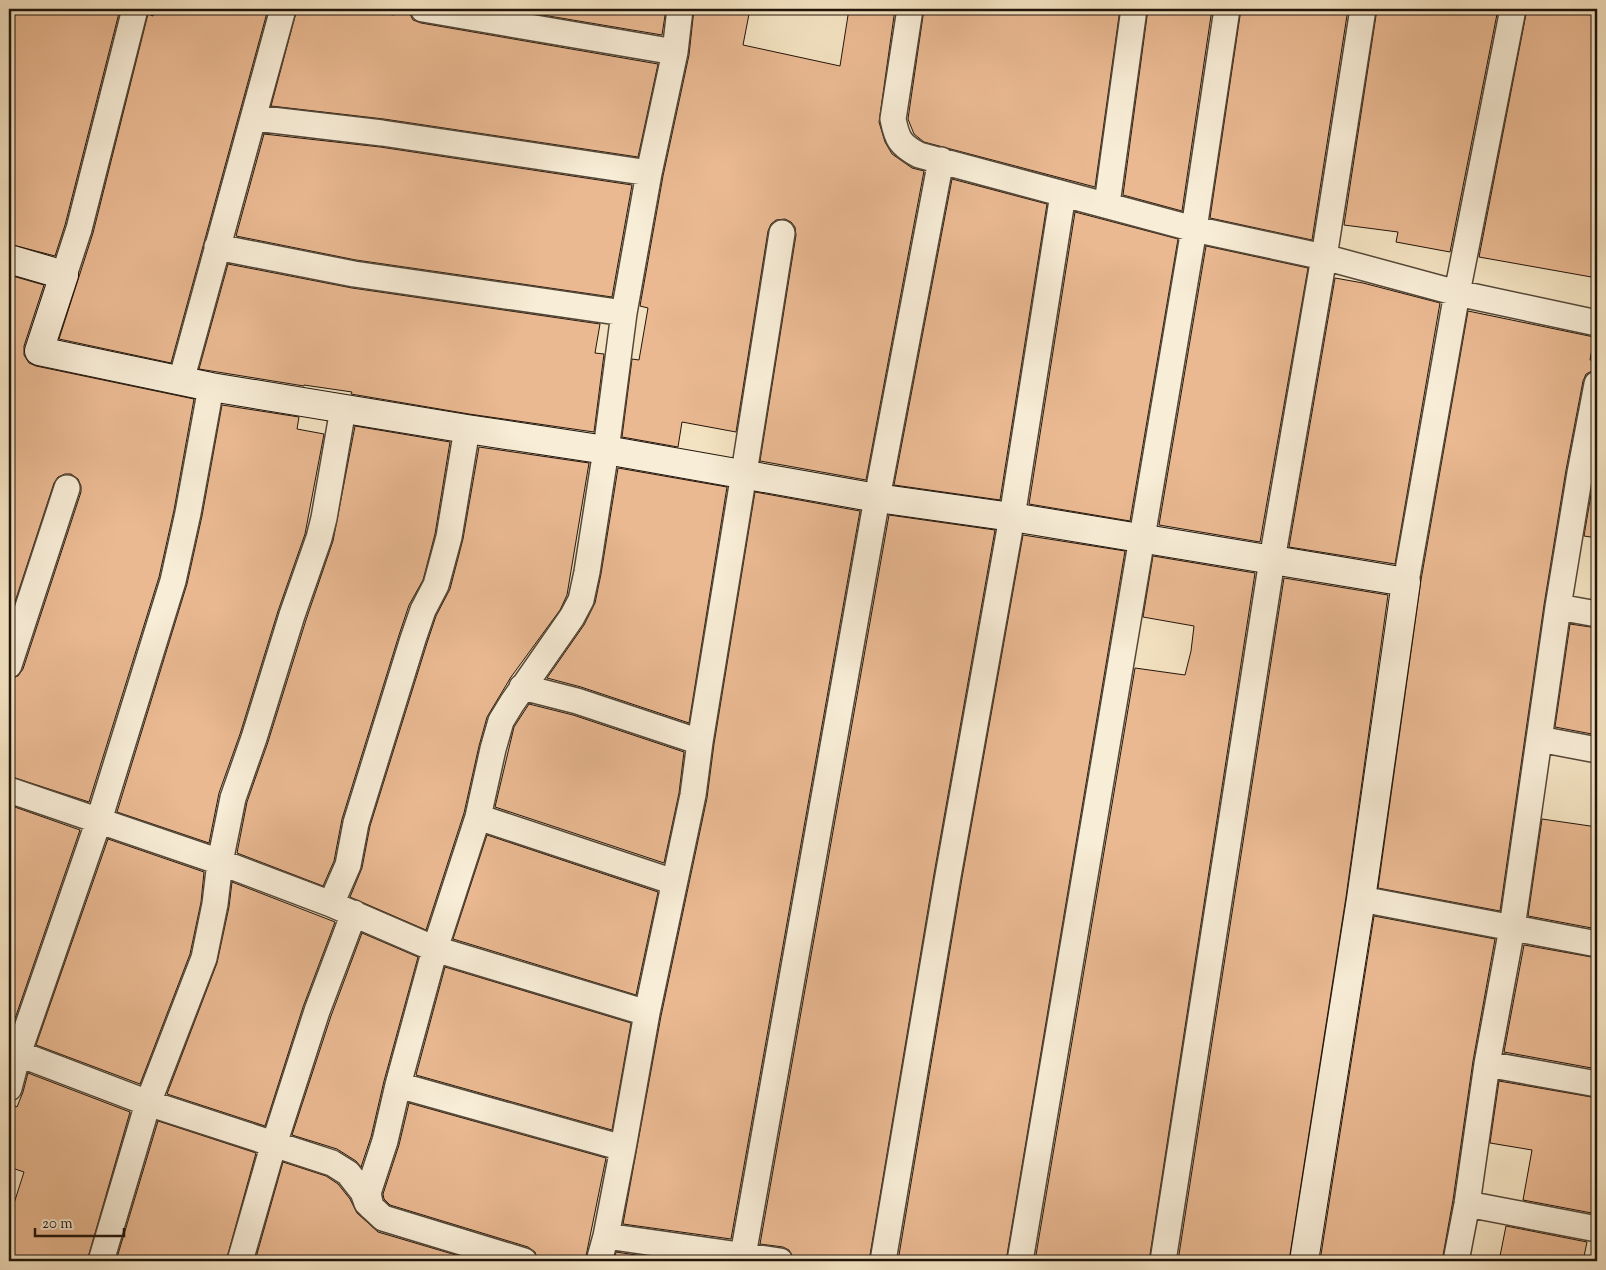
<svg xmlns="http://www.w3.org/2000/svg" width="1606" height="1270" font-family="'Sorts Mill Goudy',serif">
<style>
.building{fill:#eab992;stroke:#21140a}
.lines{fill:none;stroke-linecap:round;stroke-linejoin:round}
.street-casing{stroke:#564838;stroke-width:28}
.secondary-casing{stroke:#21140a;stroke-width:30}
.street{stroke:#f8edd7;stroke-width:25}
.secondary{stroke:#f8edd7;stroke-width:28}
</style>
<rect width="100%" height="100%" fill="#f4e3c2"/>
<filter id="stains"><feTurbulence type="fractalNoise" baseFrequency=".004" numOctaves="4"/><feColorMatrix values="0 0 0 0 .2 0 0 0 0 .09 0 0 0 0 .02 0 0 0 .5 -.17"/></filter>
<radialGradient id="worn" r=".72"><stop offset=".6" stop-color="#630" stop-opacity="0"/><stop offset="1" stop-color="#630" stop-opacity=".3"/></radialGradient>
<path class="building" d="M9,9H120L65,225L55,256L9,244Z
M154,9H268L171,363L59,339L93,233L148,14L153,16Z
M297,9H352L394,15L395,9H409L410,14L413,20L421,23L658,64L638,157L384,119L271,106Z
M507,9H666L662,35Z
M694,9H750L743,45L840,66L849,9H895L879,122L885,142L892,154L912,168L924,171L866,480L760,461L796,235L795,227L791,222L785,219L776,220L771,224L768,231L736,432L682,422L678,447L622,437L632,359L639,360L648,308L640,306L663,176L689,55Z
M924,9H1120L1095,187L924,142L914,134L908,119Z
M1148,9H1212L1182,211L1123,195Z
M1241,9H1348L1312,240L1210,218Z
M1377,9H1498L1450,252L1396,242L1398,232L1344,225Z
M1527,9H1597V278L1479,257Z
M264,134L380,147L632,185L612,297L356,260L236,236Z
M952,179L1047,204L1000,500L894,485Z
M1075,212L1178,239L1130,521L1029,504Z
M1206,246L1308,268L1260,542L1159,525Z
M228,264L352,288L600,324L595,353L604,354L594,432L469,414L351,394L352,392L304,385V386L199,369Z
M9,275L44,285L24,346V355L29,363L36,366L194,399L174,510L159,577L89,802L9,776V679L18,676L23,669L81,492V486L78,479L71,474H65L58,477L54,483L9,620Z
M1335,278L1363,283L1440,303L1395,564L1289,547Z
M1468,311L1594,337L1590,360L1597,361V370L1592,371L1586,374L1583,381L1566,470L1544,605L1500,911L1378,888L1421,580Z
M222,405L299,417L297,429L324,434L305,534L278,611L240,734L219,793L209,843L117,812L187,584L202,516Z
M355,426L450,442L435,534L423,580L409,605L399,635L342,819L334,861L323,886L237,853L247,802L268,742L306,620L333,541Z
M479,447L589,463L567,595L560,610L511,677L487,717L479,746L464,813L426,930L350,897L362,868L370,826L427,643L436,616L450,589L463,539Z
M1597,459V538L1584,536Z
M618,468L727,487L689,723L581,687L547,678L584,625L595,603L601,574Z
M755,492L860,511L731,1239L623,1224L661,1016L707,798L714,744Z
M889,515L995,530L934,874L869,1261H829L807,1258L805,1261L794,1259L789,1250L783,1247L760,1244Z
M1023,535L1125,551L1006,1261H898L962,878Z
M1153,556L1255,573L1149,1261H1035L1135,668L1185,675L1191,651L1194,626L1143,617Z
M1284,578L1388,595L1346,897L1289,1261H1178Z
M1570,624L1597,628V735L1555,727Z
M529,704L573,715L684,752L679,793L664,863L495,807L514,727Z
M9,805L80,830L9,1036Z
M1542,819L1597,827V929L1528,916Z
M487,835L658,892L636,995L453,939Z
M108,839L204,872L201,902L190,954L140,1084L36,1045Z
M232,882L335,922L303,1007L265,1126L167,1094L217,963L229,907Z
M1374,916L1495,939L1473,1061L1453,1200L1442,1261H1320Z
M362,933L418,957L384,1081L371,1137L361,1167L356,1161L337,1149L292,1135L331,1016Z
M1524,945L1597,958V1069L1504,1052Z
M445,967L631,1023L612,1130L416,1075Z
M28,1073L130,1112L87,1261H9V1219L24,1172L9,1167V1124L15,1106L17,1107L23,1092Z
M1499,1081L1597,1098V1214L1523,1200L1532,1150L1490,1143Z
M409,1103L606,1158L585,1261H538L535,1252L528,1247L390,1205L384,1199L383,1194L399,1145Z
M158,1121L256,1153L226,1261H116Z
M283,1162L326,1176L338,1184L350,1199L357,1213L378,1232L476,1261H255Z
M1506,1226L1587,1242L1583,1261H1499Z
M616,1252L676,1261H614Z"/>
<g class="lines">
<defs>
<path id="street" d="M423,9L675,52
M910,9L893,119C897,139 900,145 919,155L1194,229L1324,257L1457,293L1597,323
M254,118L382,133L649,173
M1107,204L1134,9
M217,247L354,274L624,313
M64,275L79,229L135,9
M181,381L283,9
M1406,582L1457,293L1513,9
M1558,607L1597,614
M9,665L67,488
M522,687L577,701L700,742
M1539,739L1597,750
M9,790L220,862L331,904L435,949L647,1013
M478,817L674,882
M1361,899L1597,944
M331,904L348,865L356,823L413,639L423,610L436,585L449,537L467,429
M9,1050L148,1103L332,1163L348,1173L363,1192L367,1203L383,1218L524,1261
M1487,1064L1597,1084
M398,1085L623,1148L606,1236
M9,1088L18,1054L99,820L173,581L188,513L211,387
M623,1148L647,1013L693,795L700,742L744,473L782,233
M1467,1204L1597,1229
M371,1207L368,1193L385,1141L398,1085L435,949L478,817L493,749L501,721L512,703L572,617L581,600L587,572L606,450L624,313L649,173L675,52L680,9
M101,1261L148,1103L204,958L215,904L220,862L233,798L254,738L292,615L319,538L324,518L343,409
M240,1261L269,1160L317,1011L354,913
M599,1261L606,1236L780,1261
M742,1261L877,498L941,160
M883,1261L948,876L1012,517L1063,194
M1020,1261L1194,229L1227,9
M1163,1261L1272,560L1324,257L1363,9
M1456,1261L1467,1204L1487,1064L1512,928L1558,607L1580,473L1597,384"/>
<path id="secondary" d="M9,259L64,275L39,351L211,387L467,429L606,450L877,498L1012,517L1406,582L1361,899L1304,1261"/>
</defs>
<use href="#street" class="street-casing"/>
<use href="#secondary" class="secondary-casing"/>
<use href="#street" class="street"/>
<use href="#secondary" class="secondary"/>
</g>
<rect width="1606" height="1270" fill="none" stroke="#f4e3c2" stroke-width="30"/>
<rect x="10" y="10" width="1586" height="1250" fill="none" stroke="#21140a" stroke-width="2.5"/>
<rect x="15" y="15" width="1576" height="1240" fill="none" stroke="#21140a"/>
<path d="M35 1228v8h89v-8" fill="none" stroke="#21140a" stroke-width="2.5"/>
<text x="42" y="1228" font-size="15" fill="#21140a" stroke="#f8edd7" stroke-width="4" paint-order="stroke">20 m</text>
<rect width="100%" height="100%" filter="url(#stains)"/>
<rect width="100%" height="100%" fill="url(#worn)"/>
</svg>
